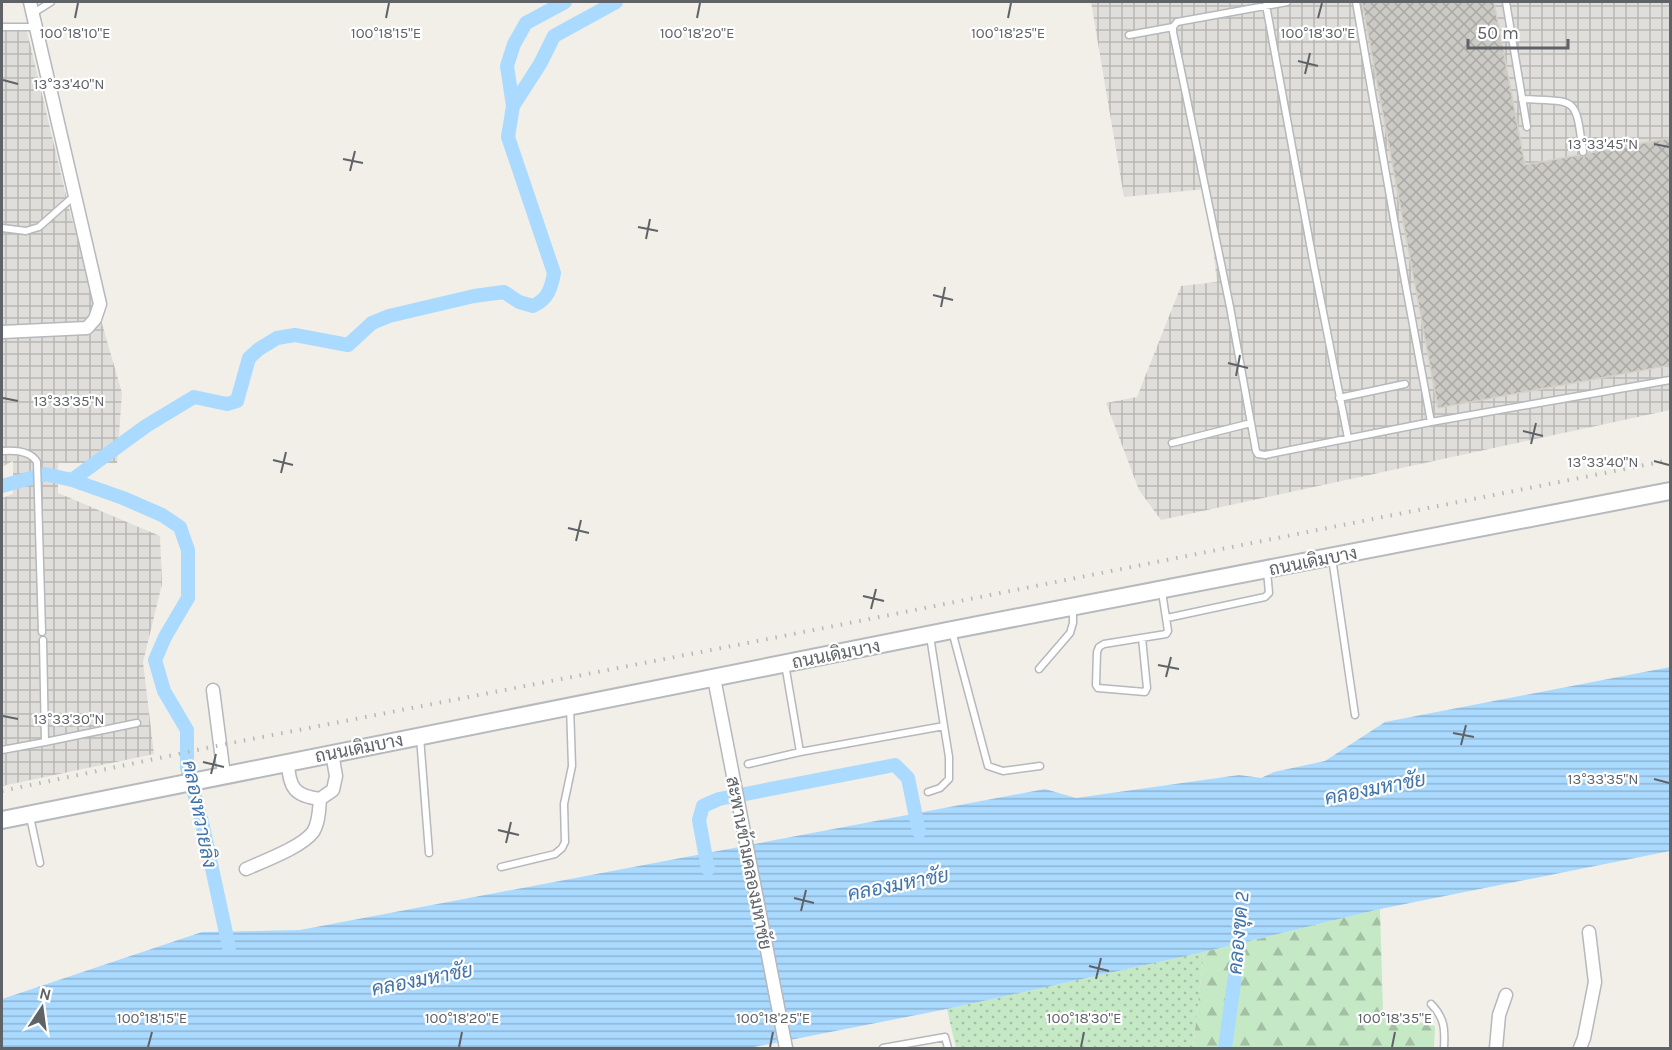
<svg xmlns="http://www.w3.org/2000/svg" width="1672" height="1050" font-family="Karla,Sarabun,sans-serif">
<style>
.industrial{fill:url(#industrial-grid)}
.grass{fill:url(#grass-dots)}
.forest{fill:url(#forest-firs)}
.water{fill:url(#water-rules)}
.lines{fill:none;stroke-linecap:round;stroke-linejoin:round}
.canal{stroke:#aadaff;stroke-width:14}
.building{fill:url(#building-cross-hatch);stroke:#d6d1c6;stroke-width:1.5}
.lane-casing{stroke:#b5b8bc;stroke-width:9}
.street-casing{stroke:#b5b8bc;stroke-width:15}
.secondary-casing{stroke:#b6babf;stroke-width:20}
.lane{stroke:#fff;stroke-width:6}
.street{stroke:#fff;stroke-width:12}
.secondary{stroke:#fff;stroke-width:16}
.rail{stroke:#b6b7b8;stroke-width:4;stroke-dasharray:1.5 8;stroke-linecap:butt}
.ticks{fill:none;stroke:#5f6368;stroke-width:2}
.labels{text-anchor:middle;stroke-width:4.5;stroke-linejoin:round;paint-order:stroke}
.street-label{font-size:18px;fill:#5f6368;stroke:#fff}
.water-label{font-size:20px;font-style:italic;fill:#4174aa;stroke:#fff}
.ticks-label{font-size:15px;text-anchor:middle;fill:#5f6368;stroke:#fff;stroke-width:4.5;stroke-linejoin:round;paint-order:stroke}
</style>
<defs>
<pattern id="industrial-grid" width="8" height="8" patternUnits="userSpaceOnUse" patternTransform="scale(1.5)"><rect width="8" height="8" fill="#e0deda"/><path d="M0 4h8M4 0v8" fill="none" stroke="#b9b8b5"/></pattern>
<pattern id="grass-dots" width="8" height="8" patternUnits="userSpaceOnUse" patternTransform="scale(1.5)"><rect width="8" height="8" fill="#c5e8c5"/><path d="M2 2h.1M6 6h.1" fill="none" stroke="#a3c0a4" stroke-width="1.8" stroke-linecap="round"/></pattern>
<pattern id="forest-firs" width="22" height="20" patternUnits="userSpaceOnUse" patternTransform="scale(1.5)"><rect width="22" height="20" fill="#c5e8c5"/><path d="M5 1l3.5 6h-7zM16 11l3.5 6h-7z" fill="#a3c0a4"/></pattern>
<pattern id="water-rules" width="6" height="5" patternUnits="userSpaceOnUse" patternTransform="scale(1.5)"><rect width="6" height="5" fill="#aadaff"/><path d="M0 2.5h6" fill="none" stroke="#8eb4d2"/></pattern>
<pattern id="building-cross-hatch" width="8" height="8" patternUnits="userSpaceOnUse" patternTransform="scale(1.5)"><rect width="8" height="8" fill="#cccac5"/><path d="M0 0l8 8M0 8l8-8" fill="none" stroke="#a9a8a4"/></pattern>
</defs>
<rect width="100%" height="100%" fill="#f1efe8"/>
<path class="industrial" d="M1091,2H1670V410L1161,520L1139,490L1106,403L1137,397L1181,286L1217,282L1206,189L1124,197Z
M26,27L70,212L122,393L117,463H58V493L160,536L162,584L143,662L154,754L2,786V498L13,494V461L2,467V28Z"/>
<path class="grass" d="M1204,952L1193,1048H956L947,1009Z"/>
<path class="forest" d="M1380,909L1383,1013L1435,1026L1434,1048H1193L1204,952Z"/>
<path class="water" d="M1670,667V851L1380,909L1204,952L947,1009L749,1048H2V999L202,932L300,930L1045,789L1076,798L1239,775L1261,778L1274,772L1325,761L1385,722Z"/>
<g class="lines">
<path class="canal" d="M513,106L540,64L554,36L616,2
M72,480L146,426L194,397L227,404L237,401L249,358L259,349L277,338L295,335L348,345L372,323L389,316L474,296L504,292L519,302L533,306C548,299 551,289 554,273L508,137L513,106L507,66L514,44L526,23L565,2
M2,486L45,474L72,480L123,498L162,515L180,527L188,550V598L165,637L155,660L164,691L187,730V768L202,822L229,947
M708,869L699,820L703,806L719,799L895,765L908,778L919,832
M1225,1048L1242,926"/>
</g>
<path class="building" d="M1362,2H1494L1525,165L1579,155L1584,157L1588,153L1671,138V365L1438,408Z"/>
<g class="lines">
<defs>
<path id="lane" d="M1287,2L1177,22L1173,27V32L1230,307L1256,451L1258,454L1265,455L1431,422
M1356,2L1403,271L1431,422L1670,380
M1506,2L1527,127
M1266,5L1314,266L1348,438
M32,14L51,2
M2,27H35
M1129,35L1173,27
M1522,99C1578,102 1575,95 1583,152
M2,228L26,231L39,227L74,196
M1339,398L1405,384
M1172,443L1251,423
M2,451C14,450 30,450 37,462L42,632
M1332,558L1355,715
M1167,618L1265,597L1269,593L1267,571
M952,631L988,766L1003,771L1040,766
M930,636L944,726
M1142,638L1147,688L1145,692L1098,688L1096,685L1097,652L1099,647L1104,644L1166,634L1168,631L1162,592
M785,664L800,752
M1039,669L1070,633L1073,623V608
M420,737L429,853
M45,742L137,723
M2,750L45,742L43,640
M748,764L800,752L944,726L949,757V779L940,788L928,792
M30,817L40,863
M501,867L555,854L562,848L565,842L564,804L572,766L570,706
M1431,1004C1445,1018 1445,1030 1444,1048
M883,1048L945,1037L948,1048"/>
<path id="street" d="M2,332L87,328L95,319L100,304L30,2
M714,678L786,1048
M213,690L224,775
M288,763C289,788 295,796 320,799L333,790L336,776L332,753
M246,869C264,861 302,847 313,832C319,823 319,810 320,799
M1496,1048L1499,1015L1506,995
M1580,1048L1584,1038L1595,982L1589,932"/>
<path id="secondary" d="M2,820L952,630L1670,491"/>
</defs>
<use href="#lane" class="lane-casing"/>
<use href="#street" class="street-casing"/>
<use href="#secondary" class="secondary-casing"/>
<use href="#lane" class="lane"/>
<use href="#street" class="street"/>
<use href="#secondary" class="secondary"/>
<path class="rail" d="M2,791L221,745L814,630L1670,460"/>
</g>
<path class="ticks" d="M75,18L78,3M386,18L389,3M697,18L700,3M1008,18L1011,3M1318,18L1322,3M1298,61L1318,66M1305,74L1310,53M3,80L18,84M1654,144L1669,147M343,159L363,163M350,171L355,151M638,227L658,231M646,239L650,219M933,295L953,300M941,307L945,287M1228,363L1248,368M1236,376L1240,355M3,398L18,401M1523,431L1543,436M1531,444L1536,423M273,460L293,465M1654,461L1669,465M281,473L286,452M568,528L589,533M576,541L581,520M863,596L884,601M871,609L876,589M1158,665L1179,669M1166,677L1171,657M3,716L18,719M1453,733L1474,737M1461,745L1466,725M203,762L224,767M211,774L216,754M1654,779L1669,783M498,830L519,835M506,843L511,822M794,898L814,903M801,911L806,890M1089,966L1109,971M1096,979L1101,958M148,1047L152,1032M459,1047L462,1032M770,1047L773,1032M1081,1047L1084,1032M1392,1047L1395,1032"/>
<g class="labels">
<g class="street-label">
<text transform="translate(1313 561) rotate(-11)" y="6">ถนนเดิมบาง</text>
<text transform="translate(836 654) rotate(-11)" y="6">ถนนเดิมบาง</text>
<text transform="translate(359 748) rotate(-11)" y="6">ถนนเดิมบาง</text>
<text transform="translate(749 863) rotate(79)" y="6">สะพานข้ามคลองมหาชัย</text>
</g>
<g class="water-label">
<text transform="translate(1375 788) rotate(-11)" y="7">คลองมหาชัย</text>
<text transform="translate(200 814) rotate(79)" y="7">คลองหวายลิง</text>
<text transform="translate(898 884) rotate(-11)" y="7">คลองมหาชัย</text>
<text transform="translate(1238 933) rotate(-85)" y="7">คลองขุด 2</text>
<text transform="translate(422 979) rotate(-11)" y="7">คลองมหาชัย</text>
</g>
</g>
<g class="ticks-label">
<text x="75" y="38">100°18'10"E</text>
<text x="386" y="38">100°18'15"E</text>
<text x="697" y="38">100°18'20"E</text>
<text x="1318" y="38">100°18'30"E</text>
<text x="1008" y="38">100°18'25"E</text>
<text x="69" y="89">13°33'40"N</text>
<text x="1603" y="149">13°33'45"N</text>
<text x="69" y="406">13°33'35"N</text>
<text x="1603" y="467">13°33'40"N</text>
<text x="69" y="724">13°33'30"N</text>
<text x="1603" y="784">13°33'35"N</text>
<text x="152" y="1023">100°18'15"E</text>
<text x="462" y="1023">100°18'20"E</text>
<text x="773" y="1023">100°18'25"E</text>
<text x="1084" y="1023">100°18'30"E</text>
<text x="1395" y="1023">100°18'35"E</text>
</g>
<rect width="1672" height="1050" fill="none" stroke="#5f6368" stroke-width="6"/>
<g transform="translate(42 1008) rotate(13)" stroke="#ffffff" stroke-width="4.5" paint-order="stroke">
<path d="M0-4.5L10 22L0 15L-10 22Z" fill="#5f6368"/>
<text y="-9" font-size="16" font-weight="bold" text-anchor="middle" fill="#5f6368">N</text>
</g>
<path d="M1468 39v9h100v-9" fill="none" stroke="#5f6368" stroke-width="3"/>
<text x="1477" y="39" font-size="18" fill="#5f6368" stroke="#ffffff" stroke-width="4.5" paint-order="stroke">50 m</text>
</svg>
